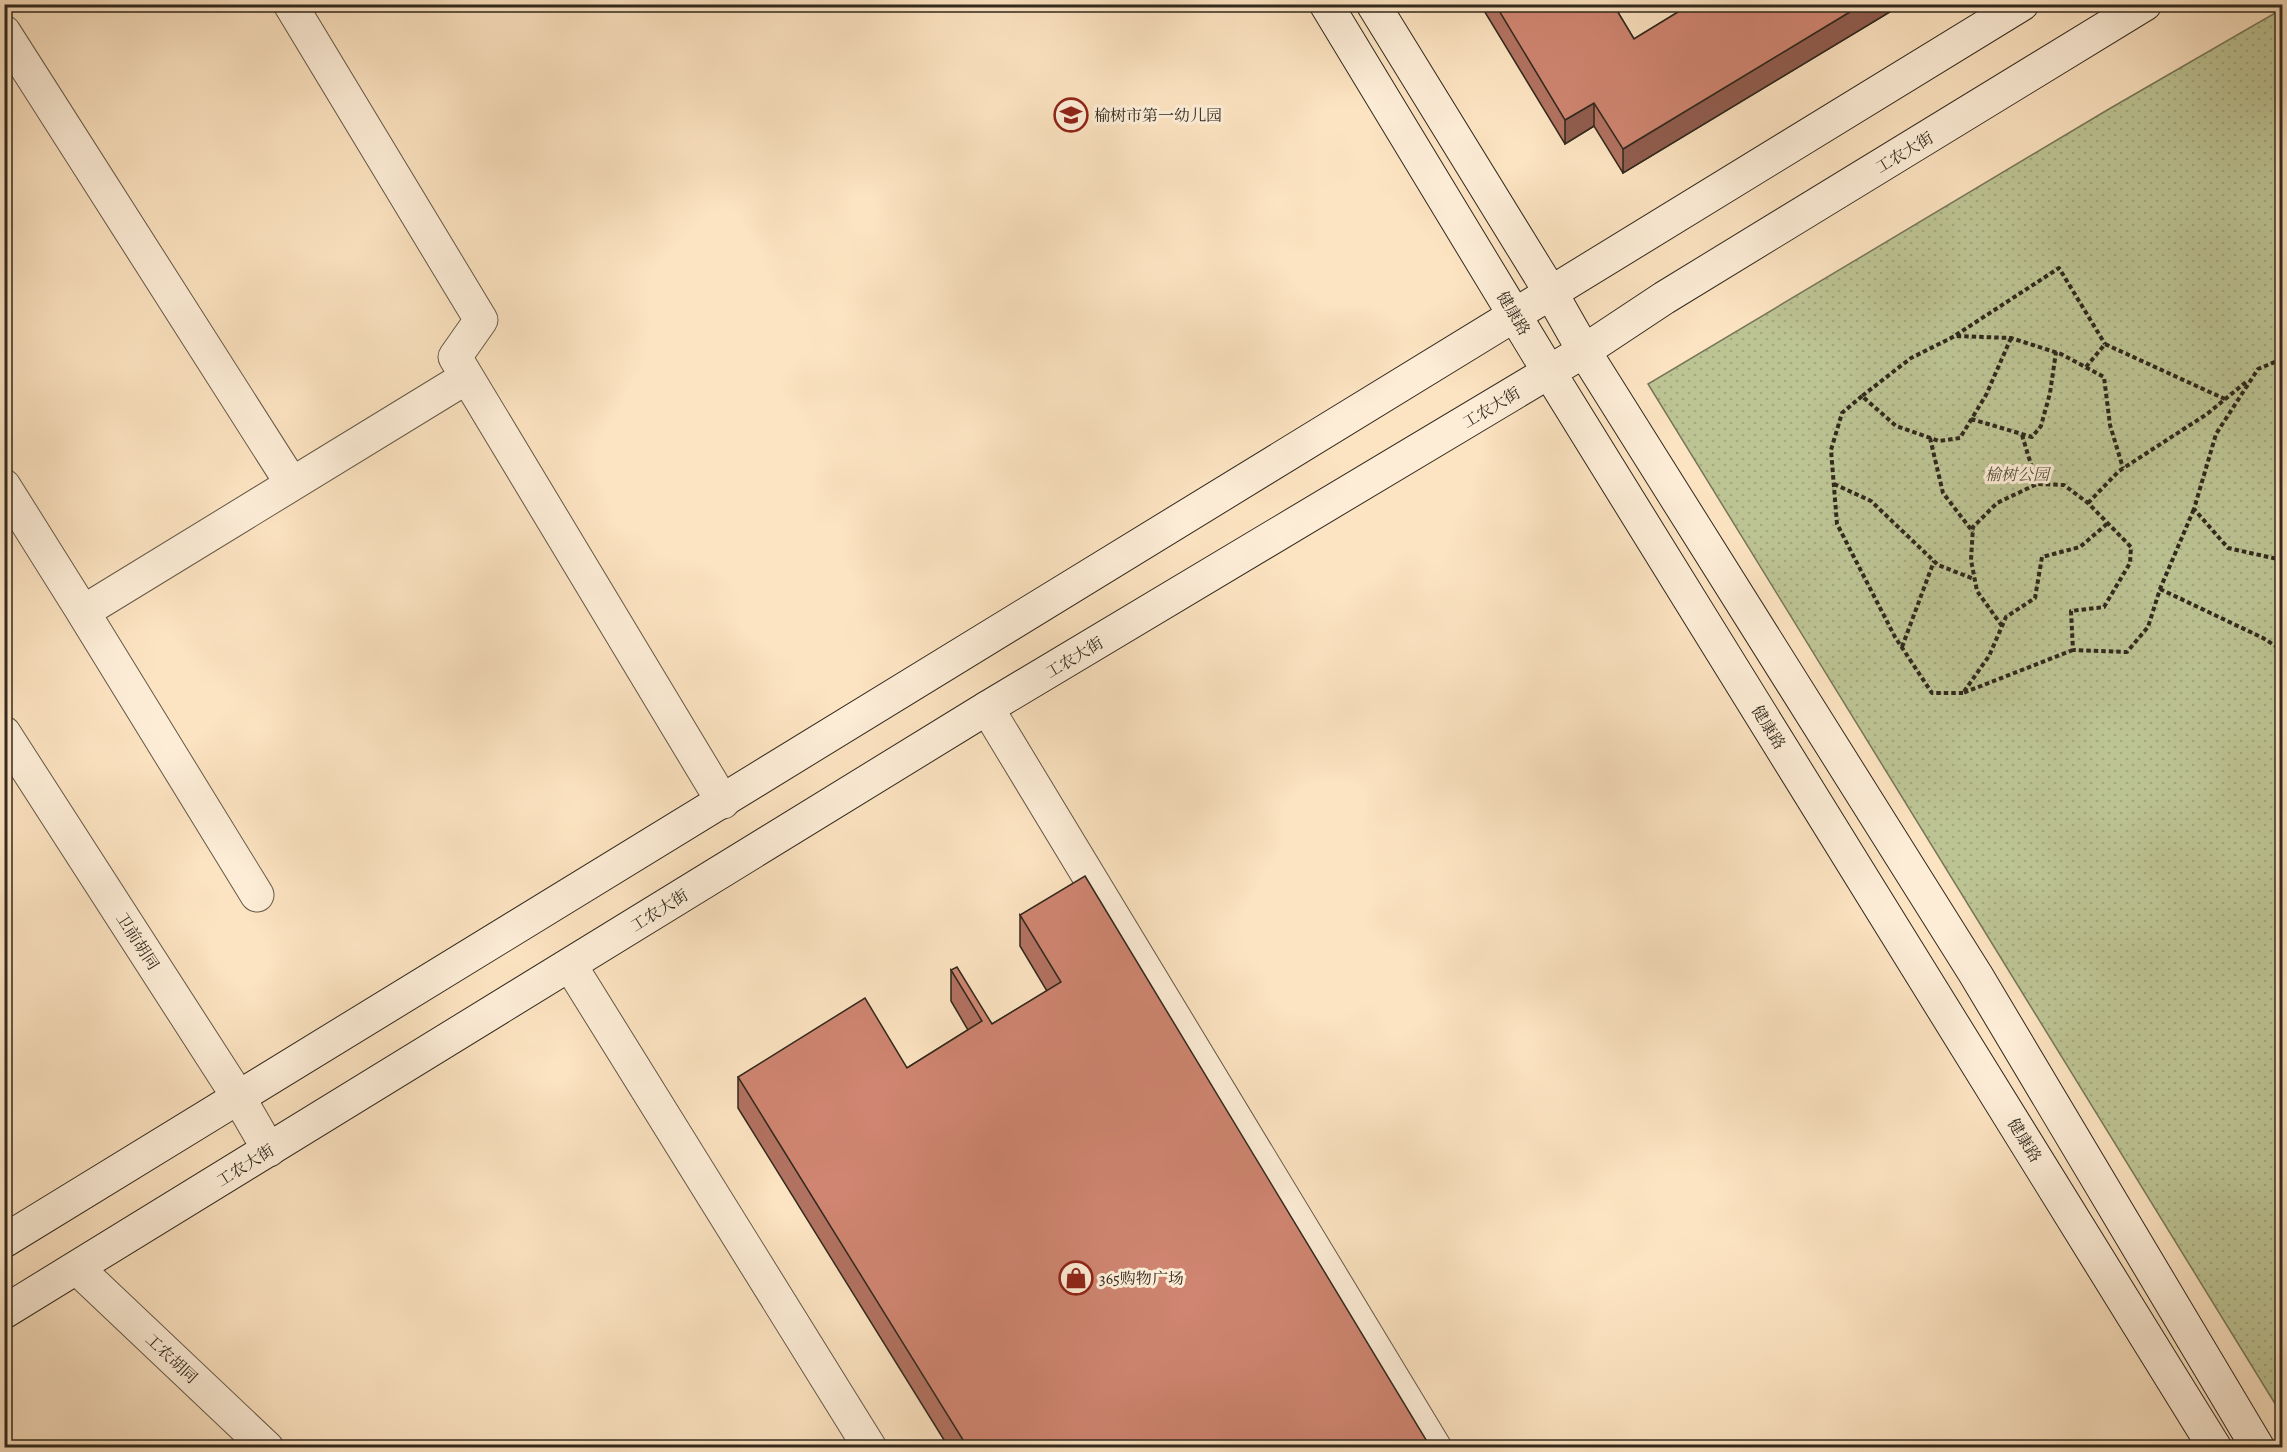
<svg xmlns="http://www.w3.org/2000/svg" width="2287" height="1452" font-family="Alegreya,'Noto Serif SC',serif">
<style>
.park{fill:url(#park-dots);stroke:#777658;stroke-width:1.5}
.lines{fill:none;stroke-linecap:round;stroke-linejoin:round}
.minor-casing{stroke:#645846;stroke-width:35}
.secondary-casing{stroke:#31291d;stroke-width:35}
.path{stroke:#31291d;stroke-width:4;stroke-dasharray:4.5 3;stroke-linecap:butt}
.minor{stroke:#fdedd7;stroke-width:33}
.secondary{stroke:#fdedd7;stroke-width:33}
.wall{fill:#b27261;stroke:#31291d;stroke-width:1.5}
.shaded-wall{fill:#915d4f;stroke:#31291d;stroke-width:1.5}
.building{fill:#cf8571;stroke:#31291d;stroke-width:1.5}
.labels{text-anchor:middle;stroke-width:6;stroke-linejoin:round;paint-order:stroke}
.poi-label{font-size:16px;fill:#31291d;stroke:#fdedd7;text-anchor:start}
.street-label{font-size:16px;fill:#31291d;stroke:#fdedd7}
.park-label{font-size:16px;font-style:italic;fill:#54503b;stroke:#fdedd7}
</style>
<defs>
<pattern id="park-dots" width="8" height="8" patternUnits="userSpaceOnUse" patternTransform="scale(1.5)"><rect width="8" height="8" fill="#bdc494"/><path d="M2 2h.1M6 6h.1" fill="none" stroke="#a3a87f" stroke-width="1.8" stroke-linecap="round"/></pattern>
</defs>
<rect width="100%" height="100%" fill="#fce3c1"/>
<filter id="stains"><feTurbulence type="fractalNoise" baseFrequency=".00333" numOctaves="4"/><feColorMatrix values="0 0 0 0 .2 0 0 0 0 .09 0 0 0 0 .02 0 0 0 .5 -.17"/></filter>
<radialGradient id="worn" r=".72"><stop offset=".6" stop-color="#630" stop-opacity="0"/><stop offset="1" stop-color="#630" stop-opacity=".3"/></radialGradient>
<path class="park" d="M2282,9V1415L1648,384L2109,109Z"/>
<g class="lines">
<defs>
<path id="minor" d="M290,4L481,320L455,357L723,802
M4,32L292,484
M4,486L83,612
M987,708L1435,1448
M4,733L239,1098L269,1150
M257,895L83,612L467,377
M570,965L870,1448
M77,1268L267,1448"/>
<path id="secondary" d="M1326,4L1549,372L2215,1448
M1373,4L1551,293L1584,351L1976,975L2258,1448
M4,1241L2022,4
M4,1312L987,708L1584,351L1664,298L2145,4"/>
</defs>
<use href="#minor" class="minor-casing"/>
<use href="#secondary" class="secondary-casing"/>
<path class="path" d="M1956,335L2059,268L2105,344
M2011,338L1986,395L1960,438L1939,441L1896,426L1862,396L1911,358L1955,336L2011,338L2061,354L2104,377L2110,425L2123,468
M2282,359L2258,369L2216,434L2194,509L2228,548L2282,560
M2086,367L2105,344L2225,399
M1862,396L1842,413L1831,450L1837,524L1895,637L1932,693H1963
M1971,419L2032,437L2041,426L2050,393L2056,352
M2022,435L2037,484L2064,485L2088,503L2131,547L2130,563L2104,607L2071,611L2073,650L2127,652L2148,627L2160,589L2194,509
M1930,438L1943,493L1973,532
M1834,484L1871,501L1938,565L1974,579
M2088,503L2119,471L2207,414L2246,382
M2160,589L2263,638L2282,650
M2002,626L1977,591L1971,560L1973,527L1997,503L2037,484
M1902,647L1934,561
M2073,650L1963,693L1989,656L2006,617L2035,598L2042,557L2080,547L2108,523"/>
<use href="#minor" class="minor"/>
<use href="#secondary" class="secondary"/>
</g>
<path class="wall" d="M1480,4H1613L1634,39L1691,4H1903L1623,173L1594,126L1565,144Z
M1020,915L1431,1448H949L738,1108V1077L907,1068L968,1030L951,1001V970L992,1024L1047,991L1020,946Z"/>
<path class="shaded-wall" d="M1863,4H1903L1623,173V149Z
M1594,103V126L1565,144V120Z"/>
<path class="building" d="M1495,4H1613L1634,39L1691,4H1863L1623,149L1594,103L1565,120Z
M1085,876L1431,1448H968L738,1077L865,998L907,1068L982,1021L951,970L957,967L992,1024L1061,982L1020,915Z"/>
<defs>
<symbol id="school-ring" viewBox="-11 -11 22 22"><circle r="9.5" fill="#fdedd7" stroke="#8f2418" stroke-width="1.5"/><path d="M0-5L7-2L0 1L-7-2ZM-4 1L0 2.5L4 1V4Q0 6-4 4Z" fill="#8f2418"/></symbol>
<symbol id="shop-ring" viewBox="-11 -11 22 22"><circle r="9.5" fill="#fdedd7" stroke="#8f2418" stroke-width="1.5"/><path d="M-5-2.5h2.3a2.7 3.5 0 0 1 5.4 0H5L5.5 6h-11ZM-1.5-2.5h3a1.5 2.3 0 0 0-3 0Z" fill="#8f2418"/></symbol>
</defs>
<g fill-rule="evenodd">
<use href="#school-ring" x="1052" y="96" width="38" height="38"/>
<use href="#shop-ring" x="1057" y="1259" width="38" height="38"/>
</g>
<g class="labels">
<g class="poi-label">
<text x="1094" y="121">榆树市第一幼儿园</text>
<text x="1099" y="1284">365购物广场</text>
</g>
<g class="street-label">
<text transform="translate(1904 152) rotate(-31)" y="6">工农大街</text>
<text transform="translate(1514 313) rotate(59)" y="6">健康路</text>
<text transform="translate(1491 407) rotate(-31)" y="6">工农大街</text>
<text transform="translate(1074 657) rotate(-31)" y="6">工农大街</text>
<text transform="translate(1769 727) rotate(58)" y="6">健康路</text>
<text transform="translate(659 910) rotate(-32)" y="6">工农大街</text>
<text transform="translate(138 941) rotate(57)" y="6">卫前胡同</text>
<text transform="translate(2025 1140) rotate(58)" y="6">健康路</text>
<text transform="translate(245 1165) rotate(-32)" y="6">工农大街</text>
<text transform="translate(172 1358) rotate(43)" y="6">工农胡同</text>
</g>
<g class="park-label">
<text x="2017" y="480">榆树公园</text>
</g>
</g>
<rect width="2287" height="1452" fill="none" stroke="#fce3c1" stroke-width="24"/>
<rect x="6" y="6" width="2275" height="1440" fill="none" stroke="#31291d" stroke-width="3"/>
<rect x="12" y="12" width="2263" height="1428" fill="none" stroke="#31291d" stroke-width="1.5"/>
<rect width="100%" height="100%" filter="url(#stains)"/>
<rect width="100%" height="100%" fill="url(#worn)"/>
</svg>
